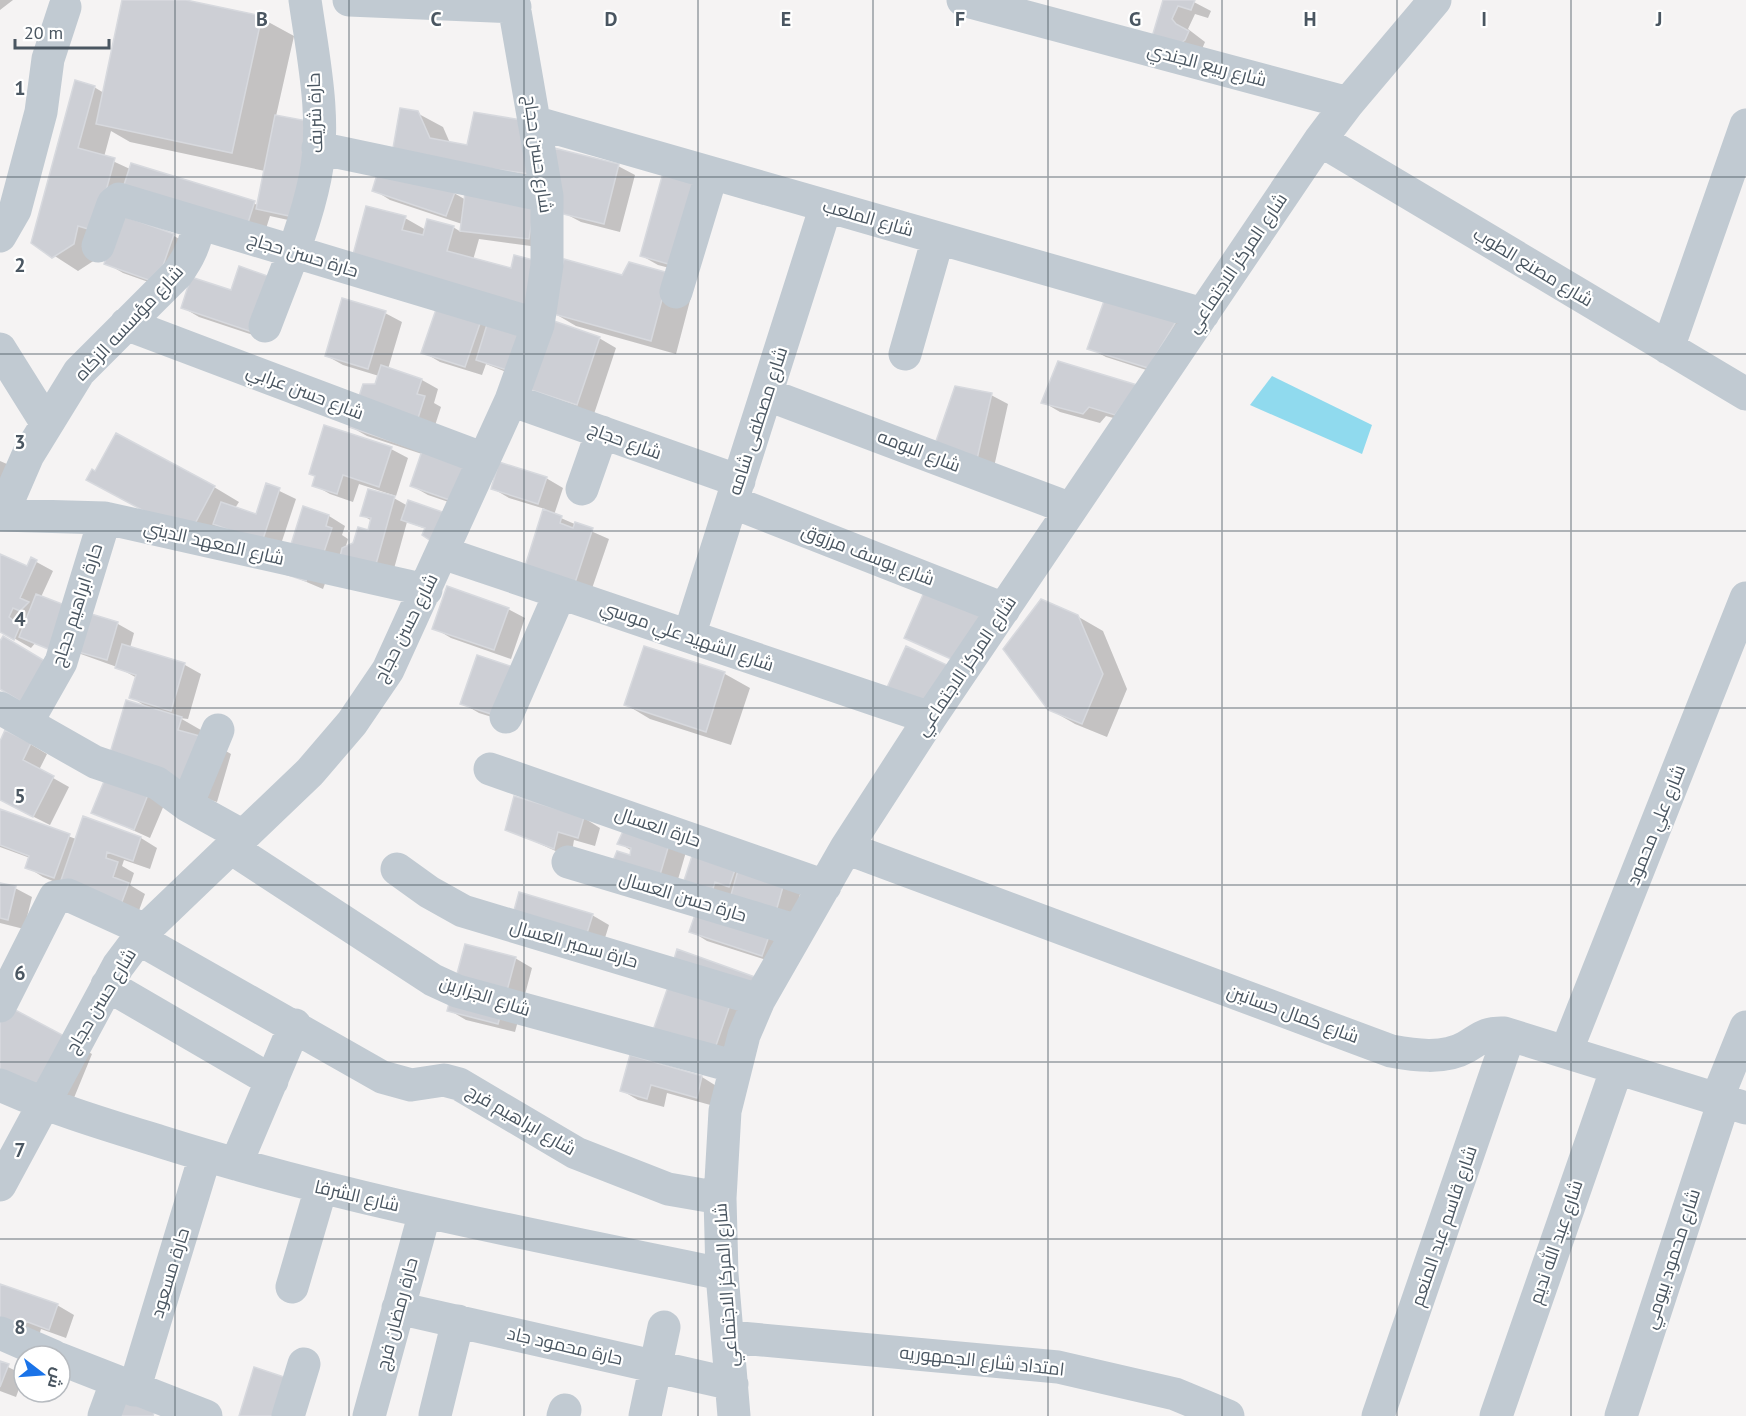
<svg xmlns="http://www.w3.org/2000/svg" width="1746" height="1416" font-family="'PT Sans',Cairo,sans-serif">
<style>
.water{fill:#90daee}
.shadow{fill:#0003;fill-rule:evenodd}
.building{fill:#cdcfd5;stroke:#d7d9de;stroke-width:1.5}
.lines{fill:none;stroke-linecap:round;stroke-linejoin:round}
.minor{stroke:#c1cad2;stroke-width:33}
.grid{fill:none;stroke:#4a5661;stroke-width:1.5;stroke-opacity:0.55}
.labels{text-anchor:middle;stroke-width:4.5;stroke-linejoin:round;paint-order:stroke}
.street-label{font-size:18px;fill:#4a5661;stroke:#fff}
.grid-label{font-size:20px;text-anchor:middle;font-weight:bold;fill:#4a5661;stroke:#fff;stroke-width:4.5;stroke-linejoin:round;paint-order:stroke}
</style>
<rect width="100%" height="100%" fill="#f5f3f3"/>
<path class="water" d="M1272,376L1372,425L1362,454L1250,405Z"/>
<path class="shadow" d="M0,0H13L0,10Z
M124,0H179L261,18L294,36L276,116L311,225L270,216L263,238L127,219L174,236L190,245L174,291L123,273L106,263L113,242L98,258L78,271L33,242L94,87L104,93ZM111,131L130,142L265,171L258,205L132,165L130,169L104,157Z
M1165,0H1190L1211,11L1208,18L1195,14L1188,29L1205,42L1202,49L1170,46Z
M417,113L443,127L450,143L469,146L475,114L555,187L437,171Z
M618,166L635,175L620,232L581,222L564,213Z
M664,174L696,275L658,265L642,256Z
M374,190L454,193L466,200L534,204L546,248L479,239L473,260L512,270L622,276L693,289L676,354L576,326L552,312L377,276L405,218L426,230L453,227L461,232L462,224L390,200Z
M289,289L271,341L199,317L182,307Z
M441,300L599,338L616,348L594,414L541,396L526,380L486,364L482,375L440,362L423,352Z
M385,313L402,322L388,369L422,380L438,389L434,403L441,407L427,450L475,511L428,495L412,486L422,454L367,436L351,427L379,376L343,365L327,356Z
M1177,321L1193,330L1165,376L1106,357L1089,348Z
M1059,363L1132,423L1106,416L1100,423L1060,412L1043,402Z
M991,395L1008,404L994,467L951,459Z
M391,449L408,458L396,496L359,484L353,502L330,494L314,485Z
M0,461L14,467L0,511Z
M96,473L214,487L239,502L235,508L257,516L267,485L296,499L279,550L214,548Z
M546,478L563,488L554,515L609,539L587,603L522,578L545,509L509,498L492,488Z
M392,497L408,506L445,542L426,529L407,522L390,583L331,567L323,589L283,572L304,508L329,516L345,526L342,535L348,539L345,549L355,544L369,531L372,521L362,515Z
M0,555L28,568L31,559L53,571L41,597L118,624L134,633L130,648L185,665L201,674L188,719L180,718L206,733L207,740L231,754L217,802L134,776L147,707L131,697L137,678L117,667L78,653L36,642L31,648L0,630Z
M508,609L525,618L511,659L451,638L434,628Z
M1077,616L1103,631L1127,689L1107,737L1075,724L1049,709Z
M645,648L725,674L750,688L731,745L650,719L625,704Z
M478,657L517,725L479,713L462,703Z
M0,744H30L47,754L39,770L69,787L50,825L0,800Z
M109,771L167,798L150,838L93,812Z
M0,811L76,839L141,838L157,848L150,869L124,860L122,866L134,873L130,885L145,894L137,916L43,877L27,867L30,858L0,847Z
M584,818L600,828L595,846L574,840L571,858L507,829Z
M626,828L686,852L674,893L631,857L632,851L619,843Z
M694,854L802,887L792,923L698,902Z
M0,884L15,888L32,897L24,929L0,923Z
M592,915L609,925L600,954L528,934Z
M691,931L768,937L785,947L779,964L707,941Z
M515,958L532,968L515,1032L466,1020L449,1010Z
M671,983L747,1013L728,1068Z
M67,1040L92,1054L69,1110L5,1082Z
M631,1057L702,1077L718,1087L714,1106L667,1093L664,1107L638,1100L621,1090Z
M0,1286L57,1305L74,1315L66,1338L41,1329L37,1342L0,1330Z
M0,1363L24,1375L16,1397L0,1391Z"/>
<path class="building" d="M122,0H186L262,16L232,153L96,124Z
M1163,0H1195L1191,10L1178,6L1172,19L1176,24L1189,31L1185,40L1178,45L1152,37Z
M75,80L95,86L78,148L115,158L95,231L78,226L74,244L52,258L31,243Z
M400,108L418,111L430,138L467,145L474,112L521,120L531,174L410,158L393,148Z
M275,115L313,122L294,217L256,209Z
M554,148L619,164L604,224L563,214Z
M131,163L255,201L246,229L122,191Z
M379,168L455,192L446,216L372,191Z
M663,173L702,183L679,267L640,256Z
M465,193L535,203L529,239L460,231Z
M366,206L406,216L402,230L423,235L427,219L454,226L447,251L511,268L514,255L537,261L524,310L351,262Z
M121,215L174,234L157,283L104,264Z
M564,259L622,275L629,262L669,273L651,341L550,313Z
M239,266L273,278L255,333L181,308L191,277L231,290Z
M342,298L386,311L368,369L325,356Z
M440,298L484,312L465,367L421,353Z
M1104,301L1177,320L1148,368L1087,349Z
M489,318L524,330L510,371L476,360Z
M554,321L600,337L577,405L522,387Z
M1058,361L1137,385L1115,415L1089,407L1083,414L1041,403Z
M381,365L422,379L417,394L425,396L409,447L349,427L363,384H375Z
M955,386L992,393L977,459L933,450Z
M324,425L392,447L379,487L343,475L337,494L312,486L315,476L309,474Z
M116,433L215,486L189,535L86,480L92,469L95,471Z
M423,448L471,465L458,503L410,486Z
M499,462L547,477L538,504L491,489Z
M266,483L280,488L262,542L213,524L221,502L256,514Z
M368,489L395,496L373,575L338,565L342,548L353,543L358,527L368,530L371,518L360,516Z
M408,500L451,515L434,543L422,535L425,528L401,520Z
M303,506L329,515L326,526L332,528L321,561L314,559L306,581L282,573Z
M543,509L562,516L560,523L573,528L575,522L593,528L571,595L521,579Z
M0,554L27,566L31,557L37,560L20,598L29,602L20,611L13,608L9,617L20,626L14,640L0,632Z
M447,586L509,608L494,650L432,629Z
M925,590L982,615L960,663L904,638Z
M36,594L75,609L58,653L19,637Z
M1041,599L1078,615L1103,674L1082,724L1048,710L1003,649Z
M78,610L118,622L107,660L68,649Z
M3,636L55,667L31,708L0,689V641Z
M122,644L185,663L171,711L129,698L136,675L115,668Z
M644,646L725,672L706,732L624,705Z
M906,646L947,665L926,711L885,692Z
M477,655L516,668L500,717L460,704Z
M126,700L182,717L178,730L207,738L192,789L107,763Z
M5,730L31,743L23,760L54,776L33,817L0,800V741Z
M109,769L151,787L134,830L91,813Z
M514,796L584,817L578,838L558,832L554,849L505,830Z
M0,809L70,834L54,878L25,868L29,856L0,845Z
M83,816L141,837L133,861L107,852L106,858L118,862L113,877L129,883L120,907L59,886Z
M625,827L670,841L657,885L610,868L617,851L630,855L631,848L617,844Z
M693,853L736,867L729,887L715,882L712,892L680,893Z
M740,863L786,876L775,915L729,902Z
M0,883L16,886L8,920L0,918Z
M519,892L593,914L583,946L510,925Z
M696,912L769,936L762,956L689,932Z
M465,944L516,957L498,1024L447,1011Z
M677,949L755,977L748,996L671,969Z
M670,981L731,1002L711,1060L650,1039Z
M4,1004L68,1038L44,1097L0,1078V1013Z
M630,1055L702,1076L697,1098L651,1085L647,1099L620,1091Z
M0,1284L58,1304L49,1330L25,1321L20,1334L0,1327Z
M0,1361L9,1364L0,1387Z
M254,1367L290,1379L283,1416H239Z
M121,1393L156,1406L153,1416H112Z"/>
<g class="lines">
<path class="minor" d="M349,0L515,7
M963,0L1348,103
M534,122L1203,314
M1320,140L1746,394
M318,148L547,196
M0,236L15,210L41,112L48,59L65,7
M98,246L113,204L119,199L538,325
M676,292L712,173
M126,324L484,459
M265,326C283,278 305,228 315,178C327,120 313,57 305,0
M1668,348L1746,125
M0,349L47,424
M905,354L938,238
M766,394L1071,509
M511,400L739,481
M582,489L602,432
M732,502L1004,609
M0,515L105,518L426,590
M2,515L28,455L79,372L177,274C189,258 195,244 199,224
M443,553L930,718
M689,636L826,206
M0,708L95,762L157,783L187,805L243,836
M506,717L560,593
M27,722L61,662L105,518
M490,769L825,886
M187,805L218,730
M231,848L433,980L457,991L736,1067
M846,848L1391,1051C1413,1055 1444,1060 1466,1047C1480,1039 1485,1032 1504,1033L1746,1108
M568,862L798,931
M397,869L429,892L463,911L759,1000
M139,939L382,1077L411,1085L444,1080L459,1084L576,1153L668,1189L720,1198
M107,985L272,1081
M0,1006L55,897L68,895L145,930
M1566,1052L1746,598
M0,1085C53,1109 107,1125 162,1142C346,1200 534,1235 722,1274
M1717,1099L1746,1027
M236,1164L295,1025
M0,1185L118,966L145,930L310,772L352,723L388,670L511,400L538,325L547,265V196L513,0
M292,1287L321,1188
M398,1308L732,1384
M0,1333L53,1356
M729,1337L1058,1367L1175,1394L1228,1416
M60,1359L206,1416
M134,1390L205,1156
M435,1415L458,1321
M104,1416L116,1383
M288,1416L304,1364
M369,1416L425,1212
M563,1416L565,1410
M645,1416L664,1327
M734,1416L722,1274L720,1198L725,1111L744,1035L759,1000L846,848L930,718L1320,140L1348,103L1435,0
M1378,1416L1509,1035
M1496,1416L1617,1068
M1621,1416L1724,1101"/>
</g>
<path class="grid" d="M175,0V1416M349,0V1416M524,0V1416M698,0V1416M873,0V1416M1048,0V1416M1222,0V1416M1397,0V1416M1571,0V1416M0,177H1746M0,354H1746M0,531H1746M0,708H1746M0,885H1746M0,1062H1746M0,1239H1746"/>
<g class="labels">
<g class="street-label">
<text transform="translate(1207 65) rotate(15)" y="6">شارع ربيع الجندي</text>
<text transform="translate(315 113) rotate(-92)" y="6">حارة شريف</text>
<text transform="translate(538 154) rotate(82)" y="6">شارع حسن حجاج</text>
<text transform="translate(868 218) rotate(16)" y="6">شارع الملعب</text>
<text transform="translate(303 255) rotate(17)" y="6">حارة حسن حجاج</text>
<text transform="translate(1237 263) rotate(-56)" y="6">شارع المركز الاجتماعي</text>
<text transform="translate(1533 267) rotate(31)" y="6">شارع مصنع الطوب</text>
<text transform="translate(129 323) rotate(-47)" y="6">شارع مؤسسه الزكاه</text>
<text transform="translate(305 392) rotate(21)" y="6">شارع حسن عرابي</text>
<text transform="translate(758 421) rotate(-72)" y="6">شارع مصطفى شامه</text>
<text transform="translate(625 441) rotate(20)" y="6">شارع حجاج</text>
<text transform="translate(919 451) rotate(21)" y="6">شارع البومه</text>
<text transform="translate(214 543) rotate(13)" y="6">شارع المعهد الديني</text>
<text transform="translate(868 555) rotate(21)" y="6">شارع يوسف مرزوق</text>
<text transform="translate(77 605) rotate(-72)" y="6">حارة ابراهيم حجاج</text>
<text transform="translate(406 628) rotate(-63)" y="6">شارع حسن حجاج</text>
<text transform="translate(687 636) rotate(19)" y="6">شارع الشهيد علي موسي</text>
<text transform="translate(966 666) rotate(-56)" y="6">شارع المركز الاجتماعي</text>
<text transform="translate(1656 825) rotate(-68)" y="6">شارع علي محمود</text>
<text transform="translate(658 827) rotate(19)" y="6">حارة العسال</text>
<text transform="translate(683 897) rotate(17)" y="6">حارة حسن العسال</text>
<text transform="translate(574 944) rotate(16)" y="6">حارة سمير العسال</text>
<text transform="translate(485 996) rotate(18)" y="6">شارع الجزارين</text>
<text transform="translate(101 1001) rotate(-59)" y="6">شارع حسن حجاج</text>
<text transform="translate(1293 1014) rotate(20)" y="6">شارع كمال حسانين</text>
<text transform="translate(521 1120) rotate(30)" y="6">شارع ابراهيم فرج</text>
<text transform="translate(357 1196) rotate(13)" y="6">شارع الشرفا</text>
<text transform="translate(1444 1226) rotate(-71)" y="6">شارع قاسم عبد المنعم</text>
<text transform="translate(1556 1242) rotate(-71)" y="6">شارع عبد الله نديم</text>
<text transform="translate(1672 1259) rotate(-72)" y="6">شارع محمود بيومي</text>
<text transform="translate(170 1273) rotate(-73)" y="6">حارة مسعود</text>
<text transform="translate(726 1285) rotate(-94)" y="6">شارع المركز الاجتماعي</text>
<text transform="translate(397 1314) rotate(-75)" y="6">حارة رمضان فرج</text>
<text transform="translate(565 1346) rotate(13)" y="6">حارة محمود جاد</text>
<text transform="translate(982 1361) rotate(6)" y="6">امتداد شارع الجمهوريه</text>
</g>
</g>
<g class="grid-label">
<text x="262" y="26">B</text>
<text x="436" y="26">C</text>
<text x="611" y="26">D</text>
<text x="786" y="26">E</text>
<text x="960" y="26">F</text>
<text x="1135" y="26">G</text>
<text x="1310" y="26">H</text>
<text x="1484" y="26">I</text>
<text x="1659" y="26">J</text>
<text x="20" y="95">1</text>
<text x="20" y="272">2</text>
<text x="20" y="449">3</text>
<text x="20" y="626">4</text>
<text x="20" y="803">5</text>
<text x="20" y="980">6</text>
<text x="20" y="1157">7</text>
<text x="20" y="1334">8</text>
</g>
<g transform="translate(42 1374) rotate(107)"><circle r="28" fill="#ffffff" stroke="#b7bbc0" stroke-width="1.5"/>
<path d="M0-4.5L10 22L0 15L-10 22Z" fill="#1a73e8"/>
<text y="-9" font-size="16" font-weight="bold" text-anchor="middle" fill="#4a5661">ش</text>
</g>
<path d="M15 39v9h94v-9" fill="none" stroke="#4a5661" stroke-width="3"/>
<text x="24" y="39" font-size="18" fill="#4a5661" stroke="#ffffff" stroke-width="4.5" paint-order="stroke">20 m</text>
</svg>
